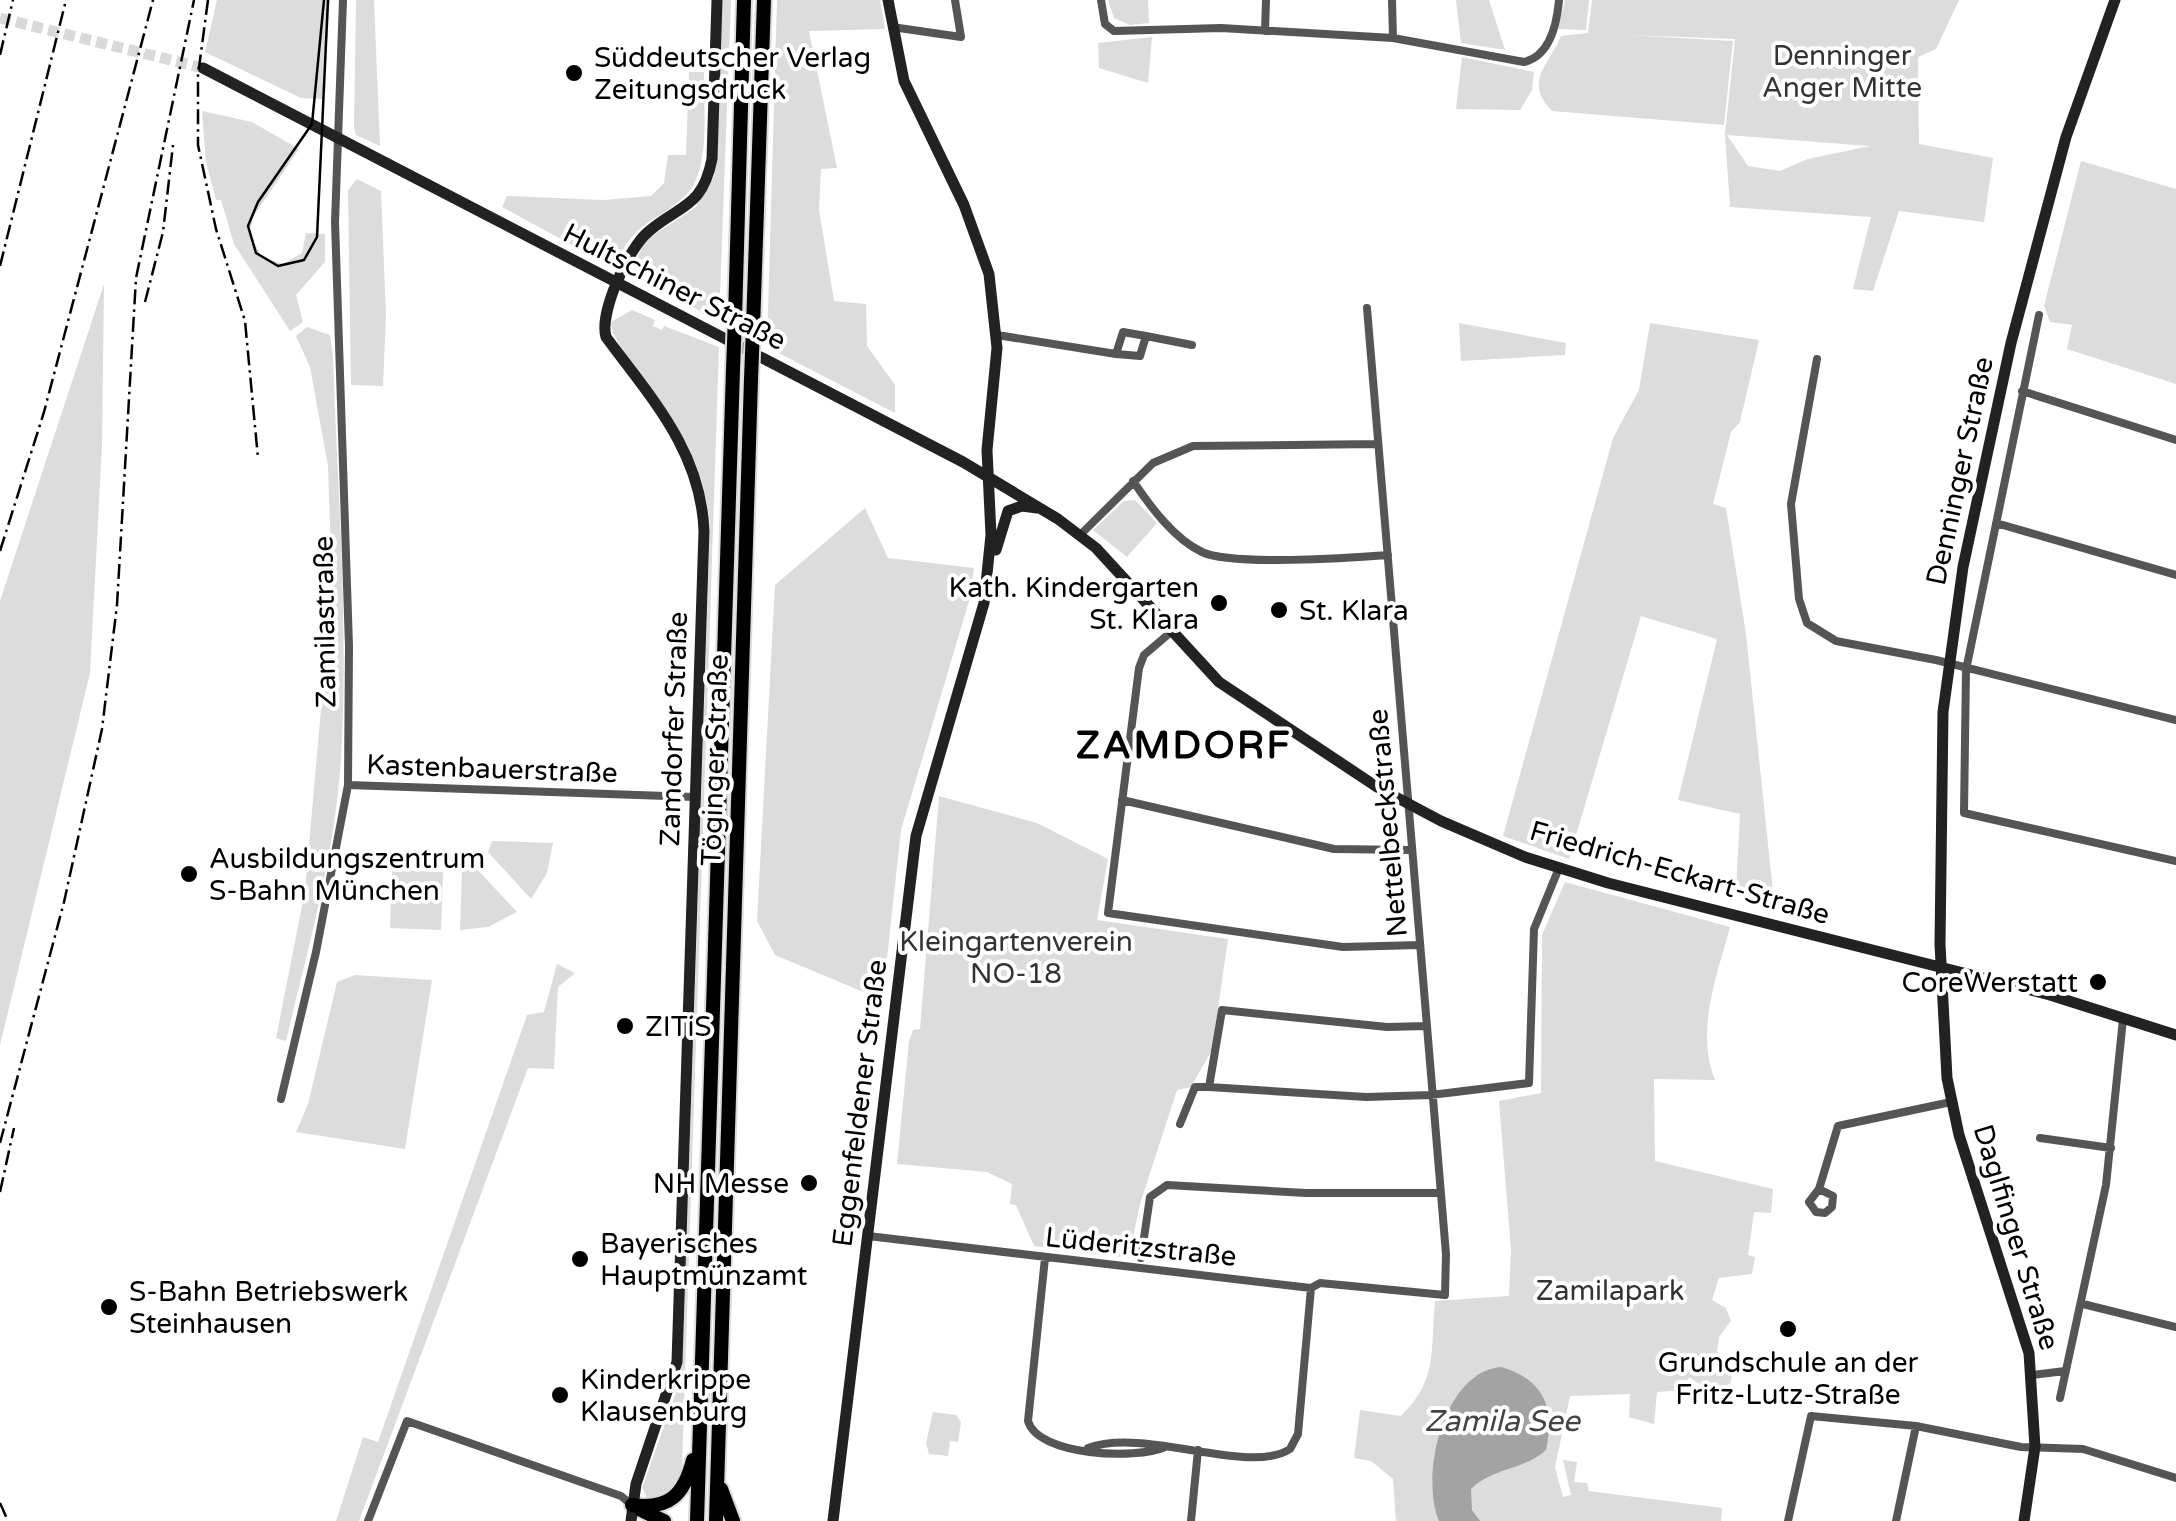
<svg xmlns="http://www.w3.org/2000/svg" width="2176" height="1521" font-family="'Varela Round',sans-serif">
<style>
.green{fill:#dcdcdc;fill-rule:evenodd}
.water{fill:#a3a3a3}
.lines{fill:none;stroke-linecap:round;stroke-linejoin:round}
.secondary-tunnel{stroke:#d9d9d9;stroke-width:11;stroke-dasharray:11 5.5;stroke-linecap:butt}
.highway-casing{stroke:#dbdbdb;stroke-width:18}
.street{stroke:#555;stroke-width:8}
.secondary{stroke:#222;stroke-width:11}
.highway{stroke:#000;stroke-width:14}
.tram{stroke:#000;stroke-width:2.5}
.rail{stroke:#000;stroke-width:2.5;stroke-dasharray:15 5 2.5 5;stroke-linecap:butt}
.highway-bridge-casing{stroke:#dbdbdb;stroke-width:18;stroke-linecap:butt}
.highway-bridge{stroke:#000;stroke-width:14}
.poi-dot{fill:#000;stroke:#fff;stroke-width:4}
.labels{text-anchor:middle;stroke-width:8;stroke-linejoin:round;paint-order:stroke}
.park-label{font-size:28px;fill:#333;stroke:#fff}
.poi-label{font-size:28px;fill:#000;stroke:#fff;text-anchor:start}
.street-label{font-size:28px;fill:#000;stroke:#fff}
.water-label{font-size:30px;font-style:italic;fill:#444;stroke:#fff}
.district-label{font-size:38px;font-weight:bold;letter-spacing:2.5px;fill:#000;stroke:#fff}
</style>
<rect width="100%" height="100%" fill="#fff"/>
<path class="green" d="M217,0H330L323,99L301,98L205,52Z
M356,0H374L380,146L356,135L354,128Z
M722,0H731L719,321L643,281L633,266L646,240L695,208L714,176Z
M777,0H880L885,29L809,31L837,168L821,169L819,210L834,301L866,304L867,346L895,385V413L767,347Z
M1108,0H1148L1149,23L1130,25L1114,18Z
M1456,0H1489L1505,50L1461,43Z
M1565,0H1589L1586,30L1558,29Z
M1592,0H1959L1936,49L1918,57L1919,144L1993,158L1984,222L1899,211L1873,291L1853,289L1871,217L1730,207L1725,134L1735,39L1627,35L1733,41L1724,125L1552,111C1523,82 1549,65 1561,36L1588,33ZM1727,135L1869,146H1870L1808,159L1780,171L1748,166Z
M1152,37L1148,83L1099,68L1098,43Z
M1462,57L1534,72L1532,90L1520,110L1456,109Z
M689,72H704C703,107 712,170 685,196C654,225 639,217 618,259L596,258L502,207L507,196L604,200L651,196L664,183L668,155H686Z
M202,111L252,122L299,149L253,217L249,233L262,257L283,264L302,253L306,233L325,234V262L296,295L303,322L290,331L234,244L221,200H216L206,162Z
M2081,161L2176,189V384L2067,349L2072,325L2050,322L2044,306Z
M357,179L381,191L386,315L383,386L351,385L348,190Z
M104,284L102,446L90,673L0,1045V601Z
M632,310L655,320L653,326L662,330L664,326L719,347L682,1466C679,1487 670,1498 649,1501L642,1488L679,1384L683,1351L710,527C704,438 651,405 613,333L611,322Z
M1459,323L1566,343L1565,355L1461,361Z
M1650,323L1759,340L1740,422L1731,432L1713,504L1726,508L1746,634L1773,892L1736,890L1740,814L1678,800L1717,639L1641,616L1569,859L1503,836L1613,438L1639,390Z
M307,327L330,335L333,355C337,488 349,624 341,758C335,854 308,948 286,1041L276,1038L305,891L332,585L328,466L310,367L296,336Z
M1135,500L1157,523L1127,557L1093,530L1124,501Z
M865,508L888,558L974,568L969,601L901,830L883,995L861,991L775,955L757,921L775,585Z
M939,796L1037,823L1108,859L1097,920L1228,939L1212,1050L1191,1087L1177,1090L1140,1204L1129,1258L1034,1246L1016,1205L1010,1204L1012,1184L987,1172L897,1164L909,1041L913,1030L920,1029Z
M492,841L553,843L547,873L531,899L488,852Z
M474,866L517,912L488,927L460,930L462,870Z
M392,870L443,872L441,930L390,928Z
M1565,882L1730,927C1717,976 1695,1031 1715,1080L1654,1079L1655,1161L1773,1189L1771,1213L1754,1212L1748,1255L1755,1257L1752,1274L1719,1278L1712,1300L1726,1308L1731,1321L1719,1337L1717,1352L1735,1364L1730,1384C1715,1389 1701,1387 1689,1377L1686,1390L1657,1392L1654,1424L1629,1417L1630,1394L1570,1396L1555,1467L1563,1497L1571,1495L1563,1460L1577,1462L1574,1482L1587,1483L1589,1491L1722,1508L1721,1521H1396L1393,1479L1371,1461L1354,1458L1360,1410L1401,1416C1439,1379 1430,1349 1435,1301L1509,1296L1511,1250L1499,1101L1541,1093L1542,935Z
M557,964L575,973L558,987L554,1069L528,1068L359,1521H336L363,1437L378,1442L527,1015L544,1012Z
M355,975L432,980L405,1149L296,1132L308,1104L337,982Z
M933,1412L956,1415L961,1422L958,1442L950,1441L948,1456L929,1454L926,1443Z"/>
<path class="water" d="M1501,1367C1545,1380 1555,1408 1546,1450C1524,1470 1491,1468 1471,1489L1472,1510L1480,1521H1439C1420,1476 1443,1372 1501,1367Z"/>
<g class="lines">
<path class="secondary-tunnel" d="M0,18L203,68"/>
<defs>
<path id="highway" d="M735,318L744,0
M753,328L764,0
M721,1489L733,1521
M632,1505C669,1510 684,1495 693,1460
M641,1510L664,1521
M697,1521L733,369
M716,1521L751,379"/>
</defs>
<use href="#highway" class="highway-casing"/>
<path class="street" d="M1101,0L1105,24L1114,31L1221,28L1393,38L1524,62C1550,56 1557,23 1559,0
M1392,0L1393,38
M892,27L961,37L955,0
M1265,31L1266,0
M2039,315L1966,670L1964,813L2176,861
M997,335L1116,354L1123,332L1146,336
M1116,354L1140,356L1146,336L1192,345
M1817,359L1791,504L1799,599L1807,623L1836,641L1936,660L2176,720
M2022,391L2176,440
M1133,481C1150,506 1174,539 1202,552C1231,566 1351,558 1388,555
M1996,523L2176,575
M1080,535L1153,463L1193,446L1378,444
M1171,632L1144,655L1139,668L1108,913L1343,947L1420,945
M348,785L695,797
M1122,800L1334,849L1411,850
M1209,1087L1366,1097L1431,1095L1529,1083L1534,929L1559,868
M281,1099L316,952L348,785L349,646L335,222L343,0
M1180,1124L1195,1087H1209L1222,1010L1387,1027L1426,1026
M2040,1138L2111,1148
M1819,1189L1833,1196L1832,1207L1825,1213L1816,1212L1809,1202L1819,1189L1838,1126L1951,1102
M868,1236L1311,1288L1320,1283L1445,1295L1446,1254L1367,308
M1045,1258L1028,1421C1038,1456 1136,1460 1165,1447
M1141,1258L1150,1197L1167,1185L1306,1193H1439
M2083,1304L2176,1327
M2032,1375L2065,1371
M2060,1398L2106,1185L2123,1019
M1088,1448C1145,1427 1249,1476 1290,1449L1298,1434L1311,1288
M368,1521L407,1421L621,1496L632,1505
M1191,1521L1198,1450
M1788,1521L1811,1416L1916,1426L2021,1447L2083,1449L2176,1478
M1896,1521L1916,1426"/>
<path class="secondary" d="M203,68L963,462L1058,519L1096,548L1219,682L1377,787L1441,821L1525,857L1608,883L2050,995L2176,1035
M996,550L1008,511L1022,506L1037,508
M631,1521L636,1484L677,1362L704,531C701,451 651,398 606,337C599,313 628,249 648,232C680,204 702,209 712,159L717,0
M833,1521L916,836L984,603L991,535L987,450L997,348L989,274L964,205L904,81L888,0
M2024,1521L2035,1447L2029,1353L1959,1135L1947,1078L1940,944L1943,712L1963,567L2011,343L2066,137L2115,0"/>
<use href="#highway" class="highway"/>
<path class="tram" d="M324,0L312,124L258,202L248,226L256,253L278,266L304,260L317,237L328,0"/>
<path class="rail" d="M208,0L198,75V145L216,229L245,321L258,458
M0,55L13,0
M0,266L66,0
M145,302L163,232L173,145
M0,551L44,412L153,0
M0,1143L64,902L102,729L117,605L136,278L194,0
M0,1192L14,1128
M0,1503L8,1521"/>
<defs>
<path id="highway-bridge" d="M733,369L735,318
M751,379L753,328"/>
</defs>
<use href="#highway-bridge" class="highway-bridge-casing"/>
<use href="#highway-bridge" class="highway-bridge"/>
</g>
<g class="poi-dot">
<circle cx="574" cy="73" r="10"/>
<circle cx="1219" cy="603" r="10"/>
<circle cx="1279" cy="610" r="10"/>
<circle cx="189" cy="874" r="10"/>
<circle cx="2098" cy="982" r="10"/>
<circle cx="625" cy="1026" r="10"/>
<circle cx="809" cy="1183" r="10"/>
<circle cx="580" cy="1259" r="10"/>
<circle cx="109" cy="1307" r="10"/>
<circle cx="1788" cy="1329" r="10"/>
<circle cx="560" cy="1395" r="10"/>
</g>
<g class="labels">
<g class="park-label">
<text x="1842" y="65">Denninger<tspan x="1842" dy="32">Anger Mitte</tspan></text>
<text x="1016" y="951">Kleingartenverein<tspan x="1016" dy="32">NO-18</tspan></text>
<text x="1610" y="1300">Zamilapark</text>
</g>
<g class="poi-label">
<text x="594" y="67">Süddeutscher Verlag<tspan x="594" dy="32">Zeitungsdruck</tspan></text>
<text x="1199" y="597" text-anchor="end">Kath. Kindergarten<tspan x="1199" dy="32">St. Klara</tspan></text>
<text x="1299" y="620">St. Klara</text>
<text x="209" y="868">Ausbildungszentrum<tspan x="209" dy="32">S-Bahn München</tspan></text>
<text x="2078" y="992" text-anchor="end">CoreWerstatt</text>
<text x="645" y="1036">ZITiS</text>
<text x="789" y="1193" text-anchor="end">NH Messe</text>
<text x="600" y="1253">Bayerisches<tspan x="600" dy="32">Hauptmünzamt</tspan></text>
<text x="129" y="1301">S-Bahn Betriebswerk<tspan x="129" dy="32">Steinhausen</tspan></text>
<text x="1788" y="1372" text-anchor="middle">Grundschule an der<tspan x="1788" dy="32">Fritz-Lutz-Straße</tspan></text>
<text x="580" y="1389">Kinderkrippe<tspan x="580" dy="32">Klausenburg</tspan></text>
</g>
<g class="street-label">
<text transform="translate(675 286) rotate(27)" y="10">Hultschiner Straße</text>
<text transform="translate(1959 471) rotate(-78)" y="10">Denninger Straße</text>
<text transform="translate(324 622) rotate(-91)" y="10">Zamilastraße</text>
<text transform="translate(673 729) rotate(-88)" y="10">Zamdorfer Straße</text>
<text transform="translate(714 760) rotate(-88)" y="10">Töginger Straße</text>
<text transform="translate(492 768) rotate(2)" y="10">Kastenbauerstraße</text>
<text transform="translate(1387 823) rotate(-95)" y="10">Nettelbeckstraße</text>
<text transform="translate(1680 872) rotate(16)" y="10">Friedrich-Eckart-Straße</text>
<text transform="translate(859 1103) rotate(-83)" y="10">Eggenfeldener Straße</text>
<text transform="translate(2017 1237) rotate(73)" y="10">Daglfinger Straße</text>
<text transform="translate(1141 1246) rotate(6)" y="10">Lüderitzstraße</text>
</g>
<g class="water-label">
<text x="1502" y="1431">Zamila See</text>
</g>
<g class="district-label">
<text x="1184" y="758">ZAMDORF</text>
</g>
</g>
</svg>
